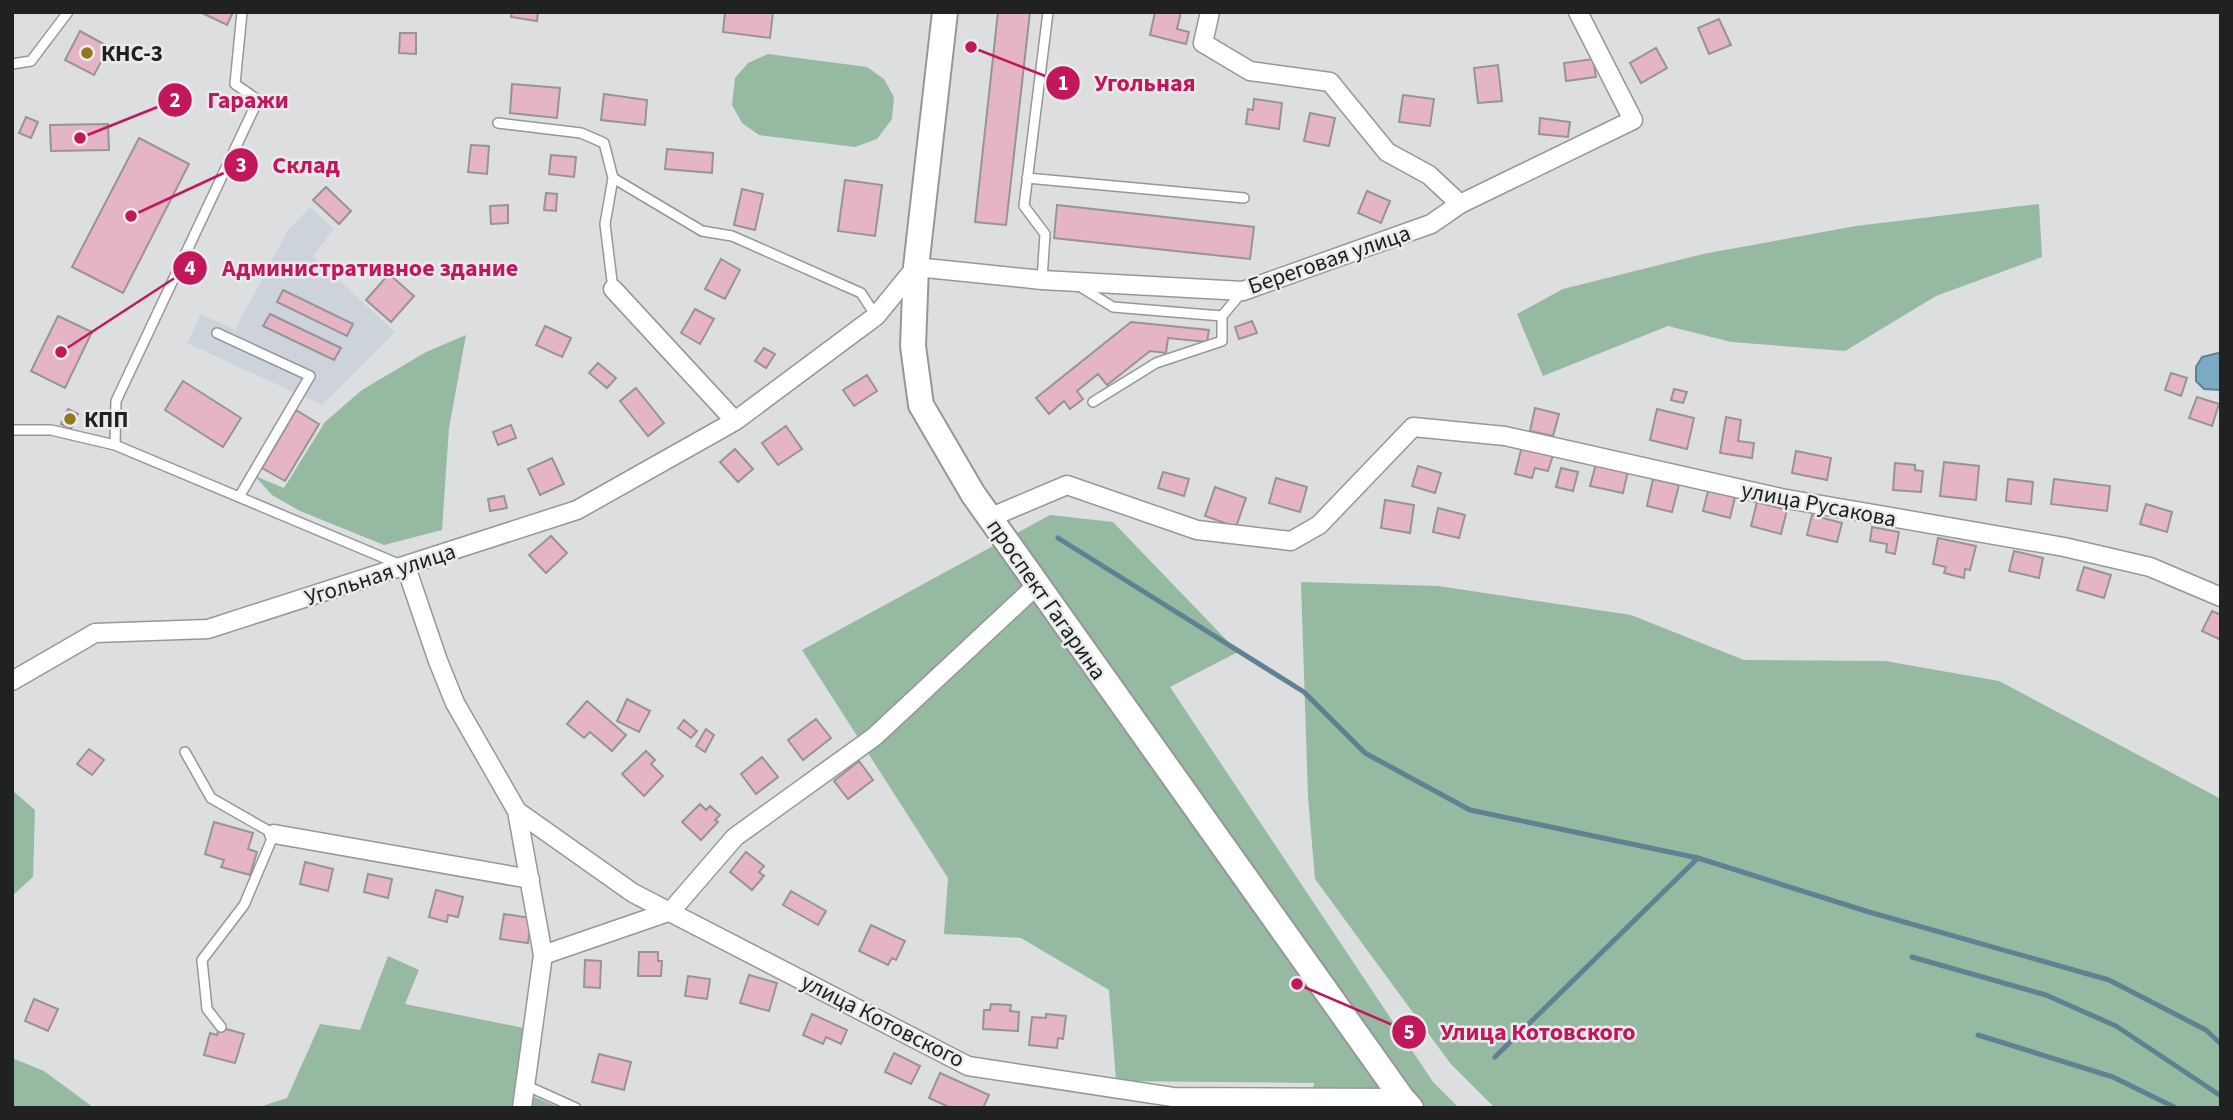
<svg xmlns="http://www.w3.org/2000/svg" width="2233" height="1120" font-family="'Source Sans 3',sans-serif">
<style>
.built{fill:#cdd3db}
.green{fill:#96b9a2}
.water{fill:#7baac2;stroke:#608192;stroke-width:2}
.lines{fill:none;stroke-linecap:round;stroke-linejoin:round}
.stream{stroke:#608192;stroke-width:5}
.building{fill:#e6b5c5;stroke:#979495;stroke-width:2}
.service-casing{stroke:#969799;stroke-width:12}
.minor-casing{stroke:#969799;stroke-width:21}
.secondary-casing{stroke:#969799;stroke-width:28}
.service{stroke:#fff;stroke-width:9}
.minor{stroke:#fff;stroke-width:18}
.secondary{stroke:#fff;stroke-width:24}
.poi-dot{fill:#91771d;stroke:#eaebed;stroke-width:2.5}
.labels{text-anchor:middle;stroke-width:5;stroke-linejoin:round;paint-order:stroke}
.poi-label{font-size:23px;font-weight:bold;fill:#202122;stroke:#eaebed;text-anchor:start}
.street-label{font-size:23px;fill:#202122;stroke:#eaebed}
.leader{fill:none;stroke:#c2185b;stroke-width:2.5}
.callout-dot{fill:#c2185b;stroke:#eaebed;stroke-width:2.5}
.mark-label{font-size:21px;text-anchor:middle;font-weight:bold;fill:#fff}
.callout-label{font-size:24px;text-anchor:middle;font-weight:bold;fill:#c2185b;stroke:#eaebed;stroke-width:5;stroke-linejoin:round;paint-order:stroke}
</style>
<rect width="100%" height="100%" fill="#dddee0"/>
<path class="built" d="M310,207L334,229L313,256L395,332L322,405L187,343L201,314L235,330L288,230Z"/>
<path class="green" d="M768,54L867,67L884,79L894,97L892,119L877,139L855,147L759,135L742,123L732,105L735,78L748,63Z
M2039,204L2042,257L1936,296L1845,351L1731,342L1668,326L1543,376L1517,314L1563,289L1703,254L1856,226Z
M466,335L449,428L442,530L384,545L300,511L272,495L255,476L284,488L325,422L362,390L426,352Z
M1050,515L1113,522L1238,652L1170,687L1433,1082L1459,1108H1309L1314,1083L1116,1081L1109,990L1021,938L944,934L948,878L802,650Z
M1301,582L1438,586L1631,615L1744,660L1885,661L1999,681L2221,799V1108H1495L1450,1063L1315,879L1308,797Z
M12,790L35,810L33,877L12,896Z
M388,956L419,970L405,1004L524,1028L521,1091L560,1108H256L287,1098L320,1024L360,1030Z
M12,1058L44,1071L94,1108H12Z"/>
<path class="water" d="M2218,353L2221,354V390L2204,389L2196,381V367L2202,357Z"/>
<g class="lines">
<path class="stream" d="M1058,538L1304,692L1365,753L1470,810L1698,858L1869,912L2109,980L2206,1030L2221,1044
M1912,957L2046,995L2116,1026L2221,1096
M1978,1035L2113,1077L2176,1108
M1495,1057L1698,858"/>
</g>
<path class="building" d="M200,12H233L227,25Z
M512,12H538L537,21L511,17Z
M725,12H773L770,38L723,32Z
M998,12H1030L1006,225L975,222Z
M1155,12H1181L1177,29L1189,32L1186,44L1150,35Z
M1719,19L1731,45L1709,54L1698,28Z
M80,31L109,47L94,75L65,60Z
M400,33H416V54L399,53Z
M1656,48L1667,68L1641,83L1630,63Z
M1593,59L1596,77L1566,81L1564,63Z
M1498,65L1502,101L1478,103L1474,68Z
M512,84L560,88L557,118L510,113Z
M604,94L647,100L645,125L601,120Z
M1403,95L1434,99L1430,126L1399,122Z
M1254,99L1282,103L1279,129L1246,124L1248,109L1253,110Z
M1310,113L1335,118L1329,146L1304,141Z
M26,117L38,122L31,138L19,133Z
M1540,118L1570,122L1568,137L1539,134Z
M108,124L109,150L51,151L50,125Z
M139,138L189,164L123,293L72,267Z
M471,145L489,146L487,174L468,172Z
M667,149L713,153L712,173L665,169Z
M551,155L576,157L574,177L549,174Z
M845,180L882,185L875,236L838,231Z
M326,187L351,211L339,224L313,200Z
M742,189L763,194L755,230L734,225Z
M1367,191L1390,201L1381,223L1358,213Z
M546,193L557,194L556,211L544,210Z
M508,205V223L491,224L490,206Z
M1057,205L1254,227L1250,259L1054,238Z
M721,259L740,270L725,299L705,289Z
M389,274L414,296L391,322L366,300Z
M283,290L353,324L347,336L277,302Z
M695,309L714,319L700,344L681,333Z
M270,314L341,348L334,360L263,326Z
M58,316L92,332L65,388L31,371Z
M1252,321L1257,333L1239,339L1235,327Z
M1131,322L1209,330L1207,342L1168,338L1166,353L1150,351L1107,385L1098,374L1077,391L1083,399L1070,409L1064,401L1049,414L1036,398Z
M545,326L571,338L562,357L536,345Z
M764,348L775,354L766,368L755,361Z
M598,363L616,378L607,388L589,373Z
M2171,373L2187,378L2181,396L2165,390Z
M867,375L877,391L854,406L843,390Z
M183,381L241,418L223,447L165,410Z
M636,388L664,423L648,436L620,401Z
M1674,389L1687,392L1683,403L1671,400Z
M2197,397L2219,404L2212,426L2189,418Z
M1535,408L1559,414L1553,436L1530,431Z
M68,409L78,414L71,429L61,424Z
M1657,409L1694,418L1687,449L1650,440Z
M296,410L319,424L285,481L262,468Z
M1726,417L1741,420L1738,441L1754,443L1752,458L1720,453Z
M511,425L516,438L498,445L493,432Z
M786,426L802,449L778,465L762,443Z
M1522,446L1553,455L1548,471L1535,468L1532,478L1515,474Z
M735,449L753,469L738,482L720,462Z
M1796,451L1831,458L1827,480L1792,473Z
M552,458L564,484L540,495L528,469Z
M1944,462L1979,466L1976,500L1940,496Z
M1895,463L1915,465V470L1923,471L1921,492L1893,490Z
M1596,464L1628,471L1623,493L1590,486Z
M1418,466L1441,473L1435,493L1412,486Z
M1561,468L1578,472L1573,491L1556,487Z
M1163,472L1189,479L1184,496L1158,488Z
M1276,478L1307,487L1300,512L1269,503Z
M1653,479L1679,485L1672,512L1647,506Z
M2008,479L2033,482L2031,504L2006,501Z
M2054,479L2110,486L2107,511L2051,504Z
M1215,487L1246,498L1236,527L1205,516Z
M1708,491L1735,497L1730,518L1703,511Z
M504,496L507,508L490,511L488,499Z
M1385,500L1414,505L1410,533L1381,528Z
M1757,502L1787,510L1781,534L1751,526Z
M2146,504L2172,512L2167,532L2140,524Z
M1438,508L1465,515L1459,538L1433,532Z
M1812,515L1842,523L1837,542L1807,535Z
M1872,527L1899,532L1895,554L1886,552L1887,544L1870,541Z
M551,536L567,553L546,573L529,555Z
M1938,538L1976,546L1970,570L1965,569L1964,578L1944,573L1946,567L1933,564Z
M2014,551L2043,558L2039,578L2009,571Z
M2084,567L2111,575L2104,598L2077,590Z
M2212,611L2221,615V640L2202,631Z
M627,699L650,711L639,732L617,721Z
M587,701L626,735L612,751L590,732L584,738L567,724Z
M816,719L831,738L803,760L788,740Z
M684,720L697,731L691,738L678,728Z
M706,729L714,735L705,752L696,746Z
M89,749L104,760L92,775L77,764Z
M646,751L655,760L651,764L663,776L644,796L622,774Z
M762,757L778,777L756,794L741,774Z
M859,761L873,780L848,799L834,781Z
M700,804L706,810L710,806L720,815L715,820L718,822L701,840L682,822Z
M214,822L253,833L248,849L257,852L250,875L221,867L224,860L205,854Z
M746,852L764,866L759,872L764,876L752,890L730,872Z
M305,862L333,869L328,891L300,884Z
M368,874L392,879L388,898L364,892Z
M436,890L463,897L458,917L448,915L447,922L429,917Z
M791,891L826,911L818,925L783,905Z
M504,914L531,918L528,943L500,939Z
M871,925L905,941L896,960L892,958L888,965L859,951Z
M639,952H658V961H662L661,976H638Z
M585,960L601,961L600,988L584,987Z
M749,975L777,983L769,1011L740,1003Z
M688,976L710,979L707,999L685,996Z
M34,999L58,1009L48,1031L25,1021Z
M991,1004L1011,1005L1010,1011L1019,1012L1018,1031L983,1029L984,1010H990Z
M812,1014L847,1030L841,1044L826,1037L823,1044L803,1035Z
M1046,1014L1066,1016L1063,1039L1058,1038L1057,1048L1029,1045L1032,1017L1046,1018Z
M219,1027L244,1034L235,1063L204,1055L210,1033L217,1035Z
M894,1053L920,1066L911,1084L885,1072Z
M599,1054L631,1062L624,1090L592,1082Z
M940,1073L989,1095L983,1108H951L929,1098Z"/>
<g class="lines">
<defs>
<path id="service" d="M12,64L31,61L68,12
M498,123L581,133L604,143L613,178L702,231L732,236L861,293L876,316
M613,178L605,224L613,289
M1027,178L1244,198
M1042,280L1045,234L1024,206L1048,12
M1079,286L1113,307L1222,316L1243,291
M217,333L310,376L239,497
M1093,402L1156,363L1222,341V316
M12,430H51L115,445L401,565
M115,445L116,401L258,100L235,84L242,12
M185,752L211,798L274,834L244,905L202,960L207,1009L221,1027
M525,1085L576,1108"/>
<path id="minor" d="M1210,12L1203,43L1250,71L1330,82L1387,152L1429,175L1460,204
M613,289L735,421
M989,518L1067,485L1197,530L1291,541L1319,525L1413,427L1505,436L1781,498L2064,547L2150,567L2221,597
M406,567L438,661L455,703L517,811L633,893L968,1066L1173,1097L1402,1098
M12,681L95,633L208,629L577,510L735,421L876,316L916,267L1042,280L1243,291L1431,224L1460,204L1633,120L1578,12
M517,811L543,955L522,1108
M274,834L530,879
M543,955L671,911L735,837L874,737L1037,585"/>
<path id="secondary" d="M945,12L916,267L913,346L921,405L973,494L1402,1098L1411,1108"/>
</defs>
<use href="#service" class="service-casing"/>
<use href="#minor" class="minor-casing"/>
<use href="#secondary" class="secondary-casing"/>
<use href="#service" class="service"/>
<use href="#minor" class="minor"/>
<use href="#secondary" class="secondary"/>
</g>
<g class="poi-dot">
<circle cx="87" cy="53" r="7"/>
<circle cx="70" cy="419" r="7"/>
</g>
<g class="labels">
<g class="poi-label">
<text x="101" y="61">КНС-3</text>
<text x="84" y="427">КПП</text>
</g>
<g class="street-label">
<text transform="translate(1329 259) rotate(-19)" y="8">Береговая улица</text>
<text transform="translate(1819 504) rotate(11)" y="8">улица Русакова</text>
<text transform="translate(380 574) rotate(-18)" y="8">Угольная улица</text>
<text transform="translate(1047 599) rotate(55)" y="8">проспект Гагарина</text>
<text transform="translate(883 1020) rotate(27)" y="8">улица Котовского</text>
</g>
</g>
<path class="leader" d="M971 47L1063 83M80 138L175 100M131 216L241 165M61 352L190 268M1297 984L1409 1032"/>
<g class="callout-dot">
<circle cx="971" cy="47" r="7"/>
<circle cx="80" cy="138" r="7"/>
<circle cx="131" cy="216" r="7"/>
<circle cx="61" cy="352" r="7"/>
<circle cx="1297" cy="984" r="7"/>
<circle cx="1063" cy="83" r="18"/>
<circle cx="175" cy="100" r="18"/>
<circle cx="241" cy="165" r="18"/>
<circle cx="190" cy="268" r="18"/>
<circle cx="1409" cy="1032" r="18"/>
</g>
<g class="mark-label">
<text x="1063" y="90">1</text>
<text x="175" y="107">2</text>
<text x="241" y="172">3</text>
<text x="190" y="275">4</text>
<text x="1409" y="1039">5</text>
</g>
<g class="callout-label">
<text x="1145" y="91">Угольная</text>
<text x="248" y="108">Гаражи</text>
<text x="306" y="173">Склад</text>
<text x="370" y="276">Административное здание</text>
<text x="1538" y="1040">Улица Котовского</text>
</g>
<rect width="2233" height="1120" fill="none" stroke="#202122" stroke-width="28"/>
</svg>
